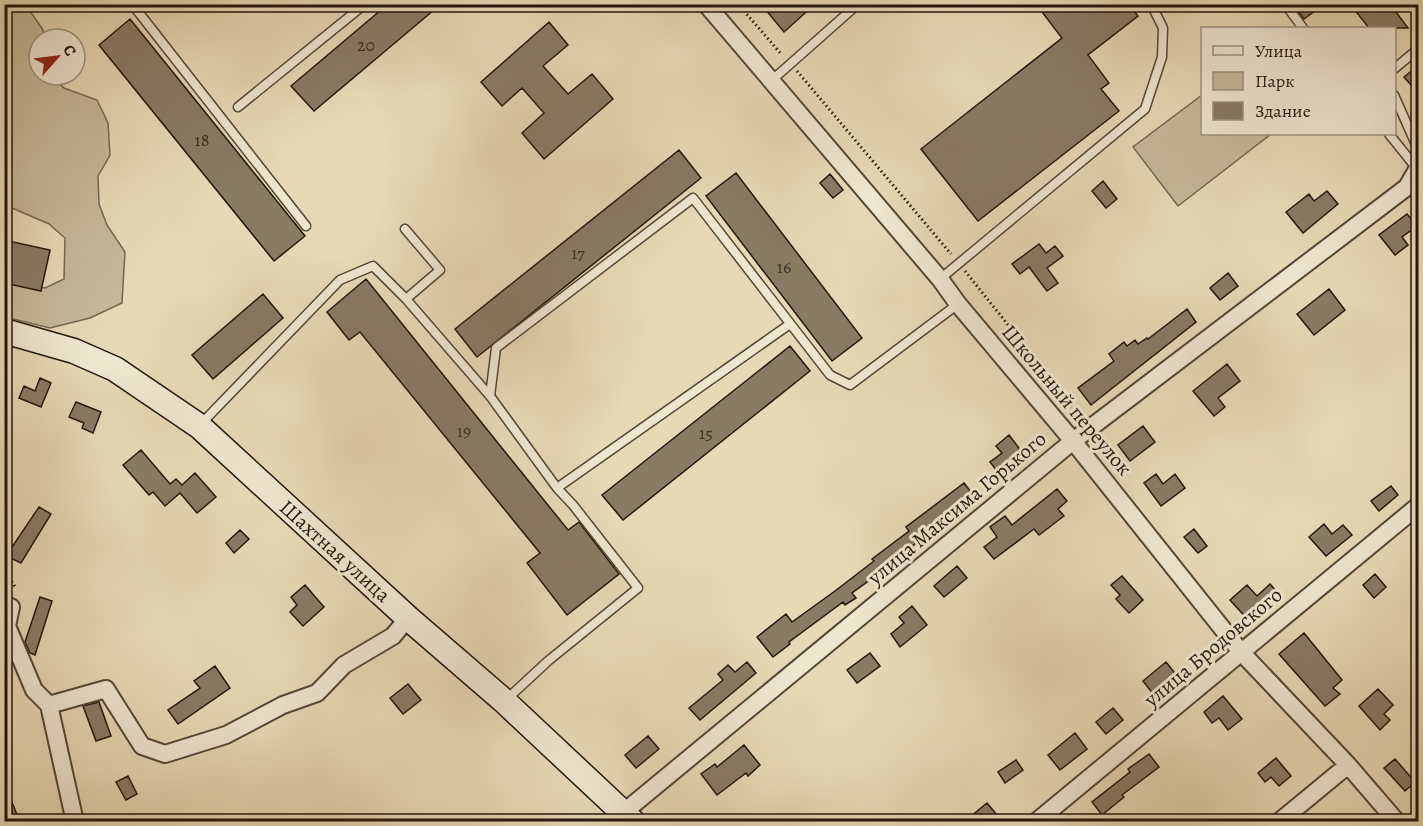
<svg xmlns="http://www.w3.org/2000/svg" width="1423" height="826" font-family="Alegreya,serif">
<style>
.green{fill:#c6b899;stroke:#746752;stroke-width:1.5}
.building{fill:#897b64;stroke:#23160c;stroke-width:1.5}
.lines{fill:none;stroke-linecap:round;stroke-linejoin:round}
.lane-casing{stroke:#544736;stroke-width:11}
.street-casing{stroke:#544736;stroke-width:20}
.secondary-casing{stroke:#23160c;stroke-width:27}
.path{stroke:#23160c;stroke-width:3;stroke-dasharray:1.5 3;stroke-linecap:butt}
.lane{stroke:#efe6d0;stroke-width:8}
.street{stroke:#efe6d0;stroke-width:16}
.secondary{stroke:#efe6d0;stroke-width:24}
.labels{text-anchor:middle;stroke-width:6;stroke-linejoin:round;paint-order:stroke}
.number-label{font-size:18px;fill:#3c2f22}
.street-label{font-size:21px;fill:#23160c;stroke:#efe6d0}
</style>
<rect width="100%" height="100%" fill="#e7d9b6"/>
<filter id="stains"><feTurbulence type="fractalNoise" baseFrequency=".00333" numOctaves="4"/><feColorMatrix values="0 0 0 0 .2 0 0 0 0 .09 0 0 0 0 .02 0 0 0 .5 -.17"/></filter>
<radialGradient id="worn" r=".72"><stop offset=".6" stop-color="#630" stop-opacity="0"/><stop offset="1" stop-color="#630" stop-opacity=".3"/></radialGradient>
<path class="green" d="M16,5H26L43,30L42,39H39V75H51L64,88L97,100L108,123L110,155L98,176L99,204L107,225L125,252L122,303L90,318L50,328L5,317V280L45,288L64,279L65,238L49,224L5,205L4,10Z
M1202,95V134H1271L1178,206L1133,147Z"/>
<path class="building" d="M388,4H441L314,111L291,86Z
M761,4H815L784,32Z
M1036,4H1129L1138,16L1088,55L1109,83L1101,89L1119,111L978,221L921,149L1062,38Z
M1293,4H1324L1304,19Z
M1350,4H1390L1408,28H1369Z
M130,19L305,236L274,261L99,45Z
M549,22L568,45L543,66L568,94L592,74L613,99L544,159L522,133L544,113L522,88L502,106L481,82Z
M1419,65V94L1404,77Z
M679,150L701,178L477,357L455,329Z
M736,173L862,338L832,361L706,196Z
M830,174L843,190L833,198L820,183Z
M1103,181L1117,199L1106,208L1092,191Z
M1327,191L1338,204L1303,233L1286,212L1309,194L1314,201Z
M1407,214L1417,226L1402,237L1408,245L1395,255L1379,235Z
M4,240L50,250L41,291L4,283Z
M1039,244L1046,253L1055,246L1063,256L1047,268L1058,283L1047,291L1029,267L1020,274L1012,264Z
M1228,273L1238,286L1220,300L1210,288Z
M366,279L568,530L579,522L619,574L567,615L527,563L540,553L360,332L349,340L327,312Z
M1329,289L1345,310L1314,335L1297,314Z
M263,294L283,318L213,379L192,355Z
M1187,309L1196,322L1091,405L1078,388L1114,361L1109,354L1124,342L1127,346L1135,340L1138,344L1147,338L1148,339Z
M790,346L810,371L623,520L602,495Z
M1227,364L1240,381L1218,398L1225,407L1214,416L1193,391Z
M40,378L51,383L41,407L19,398L24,386L35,391Z
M76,402L101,412L93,433L82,428L84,423L69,417Z
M1143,426L1155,442L1130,461L1118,445Z
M1009,435L1025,456L1000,475L990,462L1002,453L996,446Z
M141,450L170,484L176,479L182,485L195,473L216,497L197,513L180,493L165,506L153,492L149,495L123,465Z
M1156,474L1163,484L1175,474L1185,488L1161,506L1144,483Z
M964,483L977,500L957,515L956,513L902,554L903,556L852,593L856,598L845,605L843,602L789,642L790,644L773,657L757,637L786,614L792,622L835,591L874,561L872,559L909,531L906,527Z
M1391,486L1398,495L1379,511L1371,501Z
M1057,489L1067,501L1058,509L1064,516L1039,535L1034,529L994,559L984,547L997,537L990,527L1005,516L1012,525Z
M39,507L51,514L21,563L6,556Z
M1324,524L1332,534L1343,525L1352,535L1326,556L1309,537Z
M1194,529L1207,546L1198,553L1184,537Z
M240,530L249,539L234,553L226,543Z
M957,566L967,578L944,597L934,586Z
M1375,574L1386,587L1374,598L1363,585Z
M1122,576L1143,600L1129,613L1116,599L1120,595L1111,585Z
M1270,584L1281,597L1251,623L1230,600L1247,585L1257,596Z
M305,585L324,607L303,626L290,612L297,605L291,597Z
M40,597L52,601L35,655L30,653L25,642Z
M912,606L927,625L900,647L891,634L904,623L899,617Z
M1304,633L1342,680L1333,688L1340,694L1325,706L1279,654Z
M870,653L880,666L857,683L847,670Z
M747,662L756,673L700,720L689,708L723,680L718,674L728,665L735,672Z
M1166,662L1178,677L1154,695L1143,681Z
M215,666L230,688L178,724L168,710L200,688L194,681Z
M408,684L421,700L403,714L390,698Z
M1378,689L1393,705L1384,714L1390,720L1380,730L1359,706Z
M1223,696L1242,719L1228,730L1219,718L1212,723L1204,712Z
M99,702L111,736L96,741L83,706Z
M1113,708L1123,720L1106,734L1096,722Z
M1075,733L1087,749L1060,770L1048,755Z
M648,736L659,749L636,768L625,755Z
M744,745L760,765L748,776L746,773L717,795L701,774L715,764L717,767Z
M1149,754L1159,767L1122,795L1124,797L1102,815L1092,802L1130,772L1128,769Z
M1276,758L1291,776L1279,786L1271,777L1265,782L1258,773Z
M1395,759L1415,782L1405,791L1384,768Z
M1016,760L1023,770L1005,783L998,772Z
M128,776L137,794L126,800L116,782Z
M4,785H5L20,822H4Z
M987,803L997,815L989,822H964Z"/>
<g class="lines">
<defs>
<path id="lane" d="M136,4V9L306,226
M1285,4L1303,28
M1394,69L1418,49
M771,81L858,4
M1394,95L1418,149
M238,107L365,4
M1389,134L1418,170
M405,229L440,270L406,299
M940,279L1145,109L1162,57L1163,28L1153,8
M490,396L496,348L693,198L830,375L850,385L958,304
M200,425L340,280L373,266L406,299L490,396L557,488L573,505L638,588L548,661L507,699
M557,488L790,324"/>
<path id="street" d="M706,4L940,279L958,304L1073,441L1241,652L1348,765L1397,822
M11,607L7,626L34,690L49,705
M49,705L106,689L142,746L165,754L226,735L283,705L317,693L344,665L393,636L408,618
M49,705L75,822
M612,822L1073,441L1407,187L1418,168
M1036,822L1418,506
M1279,822L1348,765"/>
<path id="secondary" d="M4,331L74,351L115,369L199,426L408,618L504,701L633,822"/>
</defs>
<use href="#lane" class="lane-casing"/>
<use href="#street" class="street-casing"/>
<use href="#secondary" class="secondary-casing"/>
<path class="path" d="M738,4L782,55
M797,71L951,254
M965,271L1081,416
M4,570L16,588"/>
<use href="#lane" class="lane"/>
<use href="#street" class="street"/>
<use href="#secondary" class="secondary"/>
</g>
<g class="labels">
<g class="number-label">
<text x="366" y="51">20</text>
<text x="202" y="146">18</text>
<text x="578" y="259">17</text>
<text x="784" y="273">16</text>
<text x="464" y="437">19</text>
<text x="706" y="439">15</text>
</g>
<g class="street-label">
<text transform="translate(1067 400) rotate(50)" y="7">Школьный переулок</text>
<text transform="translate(957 508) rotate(-40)" y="7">улица Максима Горького</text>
<text transform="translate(335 551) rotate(42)" y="7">Шахтная улица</text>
<text transform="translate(1213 647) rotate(-40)" y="7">улица Бродовского</text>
</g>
</g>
<rect width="1423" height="826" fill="none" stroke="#e7d9b6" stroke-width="24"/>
<rect x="6" y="6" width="1411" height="814" fill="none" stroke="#23160c" stroke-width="3"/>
<rect x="12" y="12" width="1399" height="802" fill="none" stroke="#23160c" stroke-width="1.5"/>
<rect x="1201" y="27" width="195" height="108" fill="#efe6d0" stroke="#9d9382" stroke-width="1.5"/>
<rect x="1213" y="46" width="30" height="9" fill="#efe6d0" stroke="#9d9382" stroke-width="1.5"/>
<text x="1255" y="57" font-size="18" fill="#23160c">Улица</text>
<rect x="1213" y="72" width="30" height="18" fill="#c6b899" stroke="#9d9382" stroke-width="1.5"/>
<text x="1255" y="87" font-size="18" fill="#23160c">Парк</text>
<rect x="1213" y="102" width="30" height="18" fill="#897b64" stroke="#9d9382" stroke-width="1.5"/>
<text x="1255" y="117" font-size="18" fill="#23160c">Здание</text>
<g transform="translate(57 57) rotate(62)"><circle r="28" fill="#efe6d0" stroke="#9d9382" stroke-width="1.5"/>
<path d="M0-4.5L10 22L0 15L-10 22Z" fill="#8f2418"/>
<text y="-9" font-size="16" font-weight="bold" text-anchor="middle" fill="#23160c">С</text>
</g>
<rect width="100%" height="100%" filter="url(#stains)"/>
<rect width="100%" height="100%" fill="url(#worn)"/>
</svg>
